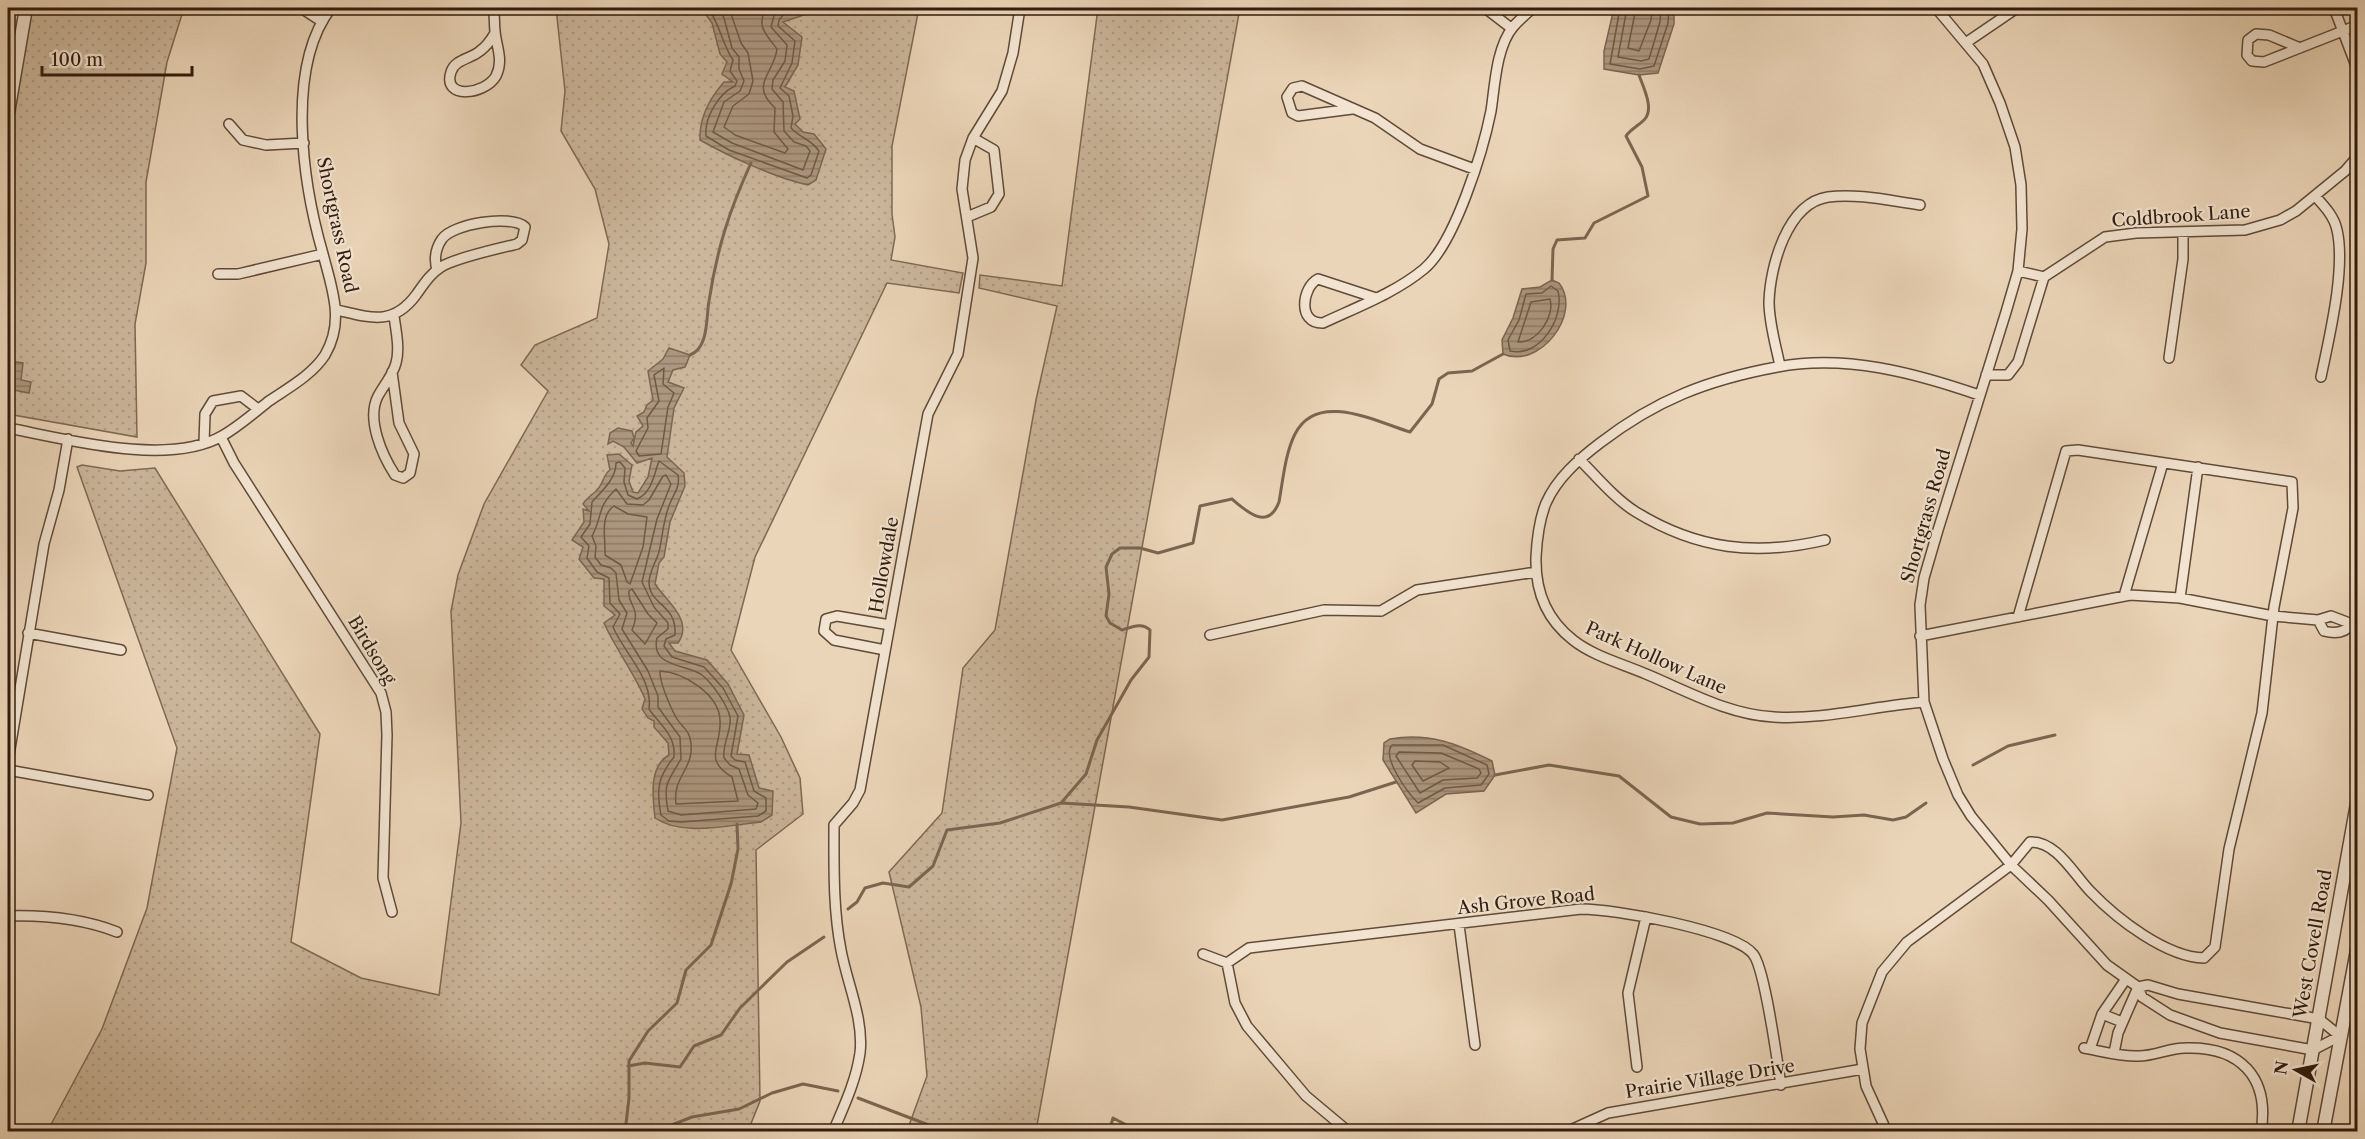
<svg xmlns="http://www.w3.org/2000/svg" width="2365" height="1139" font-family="'Libre Caslon Text',serif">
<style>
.grass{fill:url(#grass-dots);stroke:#7e6954;stroke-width:1.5}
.water{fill:url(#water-rules);stroke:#7b6551;stroke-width:1.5}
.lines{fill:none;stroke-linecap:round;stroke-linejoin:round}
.shore{stroke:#6e5946;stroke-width:1.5}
.stream{stroke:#7b6551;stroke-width:3}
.minor-casing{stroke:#604a38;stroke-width:12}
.tertiary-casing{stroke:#604a38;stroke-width:15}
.minor{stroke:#f2e4d1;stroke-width:9}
.tertiary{stroke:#f2e4d1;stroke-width:12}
.labels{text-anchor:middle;stroke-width:4.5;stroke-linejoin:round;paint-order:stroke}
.street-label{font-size:18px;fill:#311c0e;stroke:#f2e4d1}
</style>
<defs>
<pattern id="grass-dots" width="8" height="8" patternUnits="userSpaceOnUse" patternTransform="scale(1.5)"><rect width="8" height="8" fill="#cbb69b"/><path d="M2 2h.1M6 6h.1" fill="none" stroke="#af9c84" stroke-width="1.8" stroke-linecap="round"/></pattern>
<pattern id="water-rules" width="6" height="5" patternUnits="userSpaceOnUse" patternTransform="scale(1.5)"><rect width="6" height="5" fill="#ac967e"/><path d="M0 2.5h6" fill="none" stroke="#8d7a66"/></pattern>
</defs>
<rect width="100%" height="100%" fill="#ebd5b8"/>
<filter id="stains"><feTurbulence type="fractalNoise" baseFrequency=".00333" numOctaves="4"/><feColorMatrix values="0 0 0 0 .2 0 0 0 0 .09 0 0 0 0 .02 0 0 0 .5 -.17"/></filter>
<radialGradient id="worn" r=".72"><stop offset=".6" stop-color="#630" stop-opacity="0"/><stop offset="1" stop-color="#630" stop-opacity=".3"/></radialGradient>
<path class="grass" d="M32,8H184L167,62L146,182V263L135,324L137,437L8,414V143Z
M556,8H919L892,146V214L895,237L891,260L963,273L959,293L887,283L755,557L731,650L781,737L800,778L803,814L756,850L760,1101L748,1131L47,1132L102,1029L147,908L177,748L77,467L82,465L120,471L155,468L320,734L291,942L361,978L439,995L461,823L451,611L458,575L484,504L548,391L521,365L535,345L597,318L609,244L595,189L561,131L565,91Z
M1098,8H1240L1036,1131H907L927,1076L921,1007L889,872L942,813L963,668L995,630L1036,400L1057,306L979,288L980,275L1062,286Z"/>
<path class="water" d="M701,8H789L790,12L804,15L783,22L802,37L798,65L785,87L794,91L800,119L795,124L803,132L814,134L826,149L816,180L808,185C776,178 728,156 700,140C699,118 710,98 724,82H733L722,74L727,62L720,54L712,23Z
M1614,8H1674V24L1658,73L1639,75L1604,69V51Z
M1552,280L1559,283C1583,314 1539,370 1503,354L1502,340L1513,318L1522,289L1540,287Z
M669,348L690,355L685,367L673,370L668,382L684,388L674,408L667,457L684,473L685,486L670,522L664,557L659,563L655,584C666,601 694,620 678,643H669L675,651L707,660L728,684L744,715L737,754L749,755L759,788L773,791L772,815L761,822C728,825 683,837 655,818C653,798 648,767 669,755L668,743L654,727V721L648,718L642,709L645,699C634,672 616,650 604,623L615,615L604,606V579L594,578L579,559L583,547L572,540L584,522L583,509L589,511L583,504C588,496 596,493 600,486C604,480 604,474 610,470L607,455L619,454L632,465L629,481L633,492L638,493L648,477L652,458L637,463L624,447L613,441L608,444L610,433L618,428L632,431L634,438L631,443L633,446L636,432L643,426L637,416L644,412L647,405L653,400L648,371L663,359Z
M9,361L23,363L21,380L31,382L29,393L8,389Z
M1390,739C1429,732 1458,744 1492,761L1495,775L1484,791L1446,794L1416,813L1383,760L1384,743Z"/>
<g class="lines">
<path class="shore" d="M708,8C720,24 722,44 733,60L730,71L737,81L735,86C719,93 704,118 706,136L729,150L807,178L811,175L819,151C811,139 800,138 791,128L793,116L789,96L780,88L792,63L795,41L778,26L779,20L784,14L783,8
M718,8L724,18L732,48L739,57V69L744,81L740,91L724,102L713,132L732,143L803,170L810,151L806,146L794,142L784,131L783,102L772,89L773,80L785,61L787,45L771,27L776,8
M729,8L741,43L748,53L753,81L749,94L733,106L724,127L735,135L785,153L788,149L774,132L775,108C749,84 774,74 777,49C766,34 756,27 766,8
M1620,8L1610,64L1640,69L1654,66L1668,23L1669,8
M1627,8L1618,57L1641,61L1649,59L1660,22L1661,8
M1636,8L1628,48L1639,51L1651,20L1652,8
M1551,286L1558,291C1565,317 1540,358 1510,351L1508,340L1519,320L1526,294L1542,293Z
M1550,299C1555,317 1537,343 1518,342L1531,302Z
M664,368L663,384L674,393L668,407L661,454L639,456L636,451L648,428L647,418L659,401L654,375Z
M659,461L678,475C680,486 675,492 671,501C663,518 663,535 659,552C656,562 649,572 649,583C650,606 677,604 675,635L666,639L664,646L672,657L704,667L723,688L738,716L731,756L735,760L745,762L754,791L766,798V811L758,816L681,822L669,821L661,815C656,789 658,777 674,757C676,735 660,725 649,709C653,678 624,653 613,627L620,614L610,603L609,578L597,572L587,558L589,546L581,537L590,524L592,502C602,491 616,479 616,463L620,462L625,468L624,482L628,495L637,499C652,493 654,474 659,461Z
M666,475L671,484L657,519L642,582L654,607L668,623V629L657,638C650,668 688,664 702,675C712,683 727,704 730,717C732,730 722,744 724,758L730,765L739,769L748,795L758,803L756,809L681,815L668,811C663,782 668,782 681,759L680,737L658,707V696L648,671L622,629L627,613L619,600L616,573L611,568L601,565L595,557L596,546L592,536C603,516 596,508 616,489L627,504L643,505L649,500L663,476Z
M614,506L628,514L647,517L643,547L630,584L627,582L621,565L605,555C606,540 599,516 614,506Z
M632,589L648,614L657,623L645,644L632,630C642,606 627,606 629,591Z
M660,671C683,672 719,694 720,720C722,746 702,759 732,777L738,801L676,804C672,775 697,768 690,738C688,729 681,726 677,719C671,709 659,681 660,671Z
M1392,745H1443L1487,765L1489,774L1481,785L1445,788L1418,803C1408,793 1381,757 1392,745Z
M1399,752L1441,753L1479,769L1481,773L1477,778L1443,780L1420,793L1396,756Z
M1415,761L1440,762L1449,768L1423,781L1412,765Z"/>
<path class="stream" d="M1552,280L1553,249L1557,240L1585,238L1594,223L1648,196L1642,167L1626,136C1631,129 1638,126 1644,120C1655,109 1643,87 1639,75
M690,355C709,348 706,317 709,301C717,249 729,211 751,163
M1973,765L2008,746L2055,735
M1495,775L1549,765L1619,776L1671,817L1700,824L1733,823L1767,813L1833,817L1864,815L1893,820L1906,817L1926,803
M1061,803L1086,774L1097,740L1131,680L1149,657L1150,630C1142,622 1132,627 1122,630L1110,623L1106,616L1109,594L1106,567L1112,554L1120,548H1140L1158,553L1193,543L1200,506L1232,499C1247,512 1268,531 1279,502C1283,480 1285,454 1295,434C1317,390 1377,422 1410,432L1432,404L1439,379L1448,373L1472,371L1503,354
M848,909L857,902L865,888L883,883L909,887L933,866L947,830L1000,823L1061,803L1129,807L1222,820L1349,797L1396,782
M628,1066L645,1063L680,1067L694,1046L721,1035L740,1008L787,962L824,937
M858,1098L947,1132
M625,1132L629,1098V1061L648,1031L677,1003L686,970L711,945L731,884L738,849L737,824
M654,1132L692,1117L739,1109L772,1093L803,1084L838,1091
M1109,1132L1113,1118L1140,1132"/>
<defs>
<path id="minor" d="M301,8L321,21
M493,8C495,15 494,23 495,31C496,46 504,60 496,76C485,95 442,100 451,72C455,59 471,59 480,51C487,46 491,40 495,33
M1485,8L1511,28
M1936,8L1983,64L2000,103L2015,147L2021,185L2022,229L2018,271L2006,312L1938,530L1924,578L1920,605L1924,702L1943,759L1958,795L1971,816L2011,865L2048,900L2107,965L2138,987L2142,997L2170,1015L2220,1033L2313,1050L2340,1036L2319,1019L2178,994L2148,985L2138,987
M2334,8L2358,71
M1967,42L2017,8
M2300,48L2269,35L2256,34L2248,40L2247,55L2252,61L2264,62L2358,25
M1352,109L1298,116L1292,113L1287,97L1293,88L1302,86L1375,118L1420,149L1474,169
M229,124L243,140L266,145L304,143
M2315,196C2324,206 2334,216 2337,230C2346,269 2329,338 2321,377
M967,217L991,207L999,194L994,150L973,138
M2018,271L2044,277L2105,237L2136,233L2245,230L2280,220L2296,211L2345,171L2358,156
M218,274H238L323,254
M1376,298L1318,279C1302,287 1297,324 1323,323C1357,307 1395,293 1424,269C1455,243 1483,151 1491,111C1495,85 1496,48 1513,27C1519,20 1526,14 1533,8
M337,310C371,318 393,326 416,295C424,284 430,274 441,267C455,258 500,248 517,244L522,240L525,227C511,214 452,224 442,239C435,249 434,259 437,270
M2169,358L2183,259V233
M1780,366C1776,346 1769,323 1769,302C1770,267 1787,203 1828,197C1857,193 1891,201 1920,205
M392,372L399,423L414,454L410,473L403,478L395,475C382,455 366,419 378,396C384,385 393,375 396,363C400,349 396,331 394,316
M1986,375H2008L2018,362L2044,277
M8,428C66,439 168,467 222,436C238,427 254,413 269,401C288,388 312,375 325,355C345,321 332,289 323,254C303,185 285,68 331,8
M221,437L234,463L381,693L386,712L387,735L383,878L392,912
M204,443L205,414L213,401L241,396L258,409
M1579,459C1597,477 1615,499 1636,512C1698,550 1756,556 1825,540
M2124,596L2163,463
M2180,598L2198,467
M28,633L121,650
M1210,635L1324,610L1381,611L1417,590L1536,572
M1920,636L2130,595L2180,598L2273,616L2318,620L2331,616L2352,624C2345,633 2335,634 2324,631L2318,620
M885,650L834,640L824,631L826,619L837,616L890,625
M1924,702C1874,706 1824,720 1774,717C1729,715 1687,691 1646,674C1623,664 1593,656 1573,640C1546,619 1535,591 1536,557C1537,538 1539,520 1546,503C1557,478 1579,459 1600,443C1656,400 1707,380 1777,367C1846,354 1915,373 1979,395
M8,761L44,544L59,490L68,439
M8,770L148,795
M8,916C45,915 81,918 117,932
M1459,925L1475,1045
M1203,954L1227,963L1249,948L1581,909C1614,909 1734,930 1753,954C1765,968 1777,1061 1781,1085
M1227,963L1235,1003L1247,1026L1306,1096L1349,1132
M8,988V1011
M2102,1014L2122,1022
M2084,1048C2101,1051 2121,1057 2139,1056C2155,1056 2169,1048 2185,1048C2240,1046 2270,1077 2261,1132
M2090,1049L2102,1014L2126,979
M2114,1053L2118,1033L2138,987
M1637,1067L1628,993L1646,917
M833,1132C844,1106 856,1081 860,1053C864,1019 847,983 841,950C833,909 834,867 834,825L853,803L860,790L928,414L958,354L973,258L962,189L965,160L973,138L1002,91L1013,53L1020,8
M1566,1132L1608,1113L1863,1069
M1887,1132L1866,1086L1860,1049L1862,1023L1882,972L1907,942L2011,865L2030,842C2057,841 2074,875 2091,892C2117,919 2166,957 2204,958L2215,947L2229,849L2262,713L2274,607L2293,508L2292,482L2078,450L2066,451L2018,617"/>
<path id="tertiary" d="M8,113L26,8
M2298,1132L2358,798
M2323,1132L2358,945"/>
</defs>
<use href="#minor" class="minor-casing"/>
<use href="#tertiary" class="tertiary-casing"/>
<use href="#minor" class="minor"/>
<use href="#tertiary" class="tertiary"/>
</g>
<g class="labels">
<g class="street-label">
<text transform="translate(2181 216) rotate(-4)" y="6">Coldbrook Lane</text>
<text transform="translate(337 225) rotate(78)" y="6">Shortgrass Road</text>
<text transform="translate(1926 516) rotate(-74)" y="6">Shortgrass Road</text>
<text transform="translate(884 565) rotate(-80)" y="6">Hollowdale</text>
<text transform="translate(372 650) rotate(59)" y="6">Birdsong</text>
<text transform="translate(1656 658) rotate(24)" y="6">Park Hollow Lane</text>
<text transform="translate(1526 901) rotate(-6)" y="6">Ash Grove Road</text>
<text transform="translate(2313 944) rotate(-80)" y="6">West Covell Road</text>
<text transform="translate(1710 1079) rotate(-9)" y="6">Prairie Village Drive</text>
</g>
</g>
<rect width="2365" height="1139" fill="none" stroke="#ebd5b8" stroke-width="30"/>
<rect x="9" y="9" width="2347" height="1121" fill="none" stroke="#311c0e" stroke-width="3"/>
<rect x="15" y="15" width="2335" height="1109" fill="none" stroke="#311c0e" stroke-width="1.5"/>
<g transform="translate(2296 1070) rotate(279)" stroke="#f2e4d1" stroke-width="4.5" paint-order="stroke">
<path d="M0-4.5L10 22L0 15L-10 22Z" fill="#311c0e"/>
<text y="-9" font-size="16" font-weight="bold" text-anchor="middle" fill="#311c0e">N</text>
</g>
<path d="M42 66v9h150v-9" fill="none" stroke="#311c0e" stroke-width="3"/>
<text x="51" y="66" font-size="18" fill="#311c0e" stroke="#f2e4d1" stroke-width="4.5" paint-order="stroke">100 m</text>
<rect width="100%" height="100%" filter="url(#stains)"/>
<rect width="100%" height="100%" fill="url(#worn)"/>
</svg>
